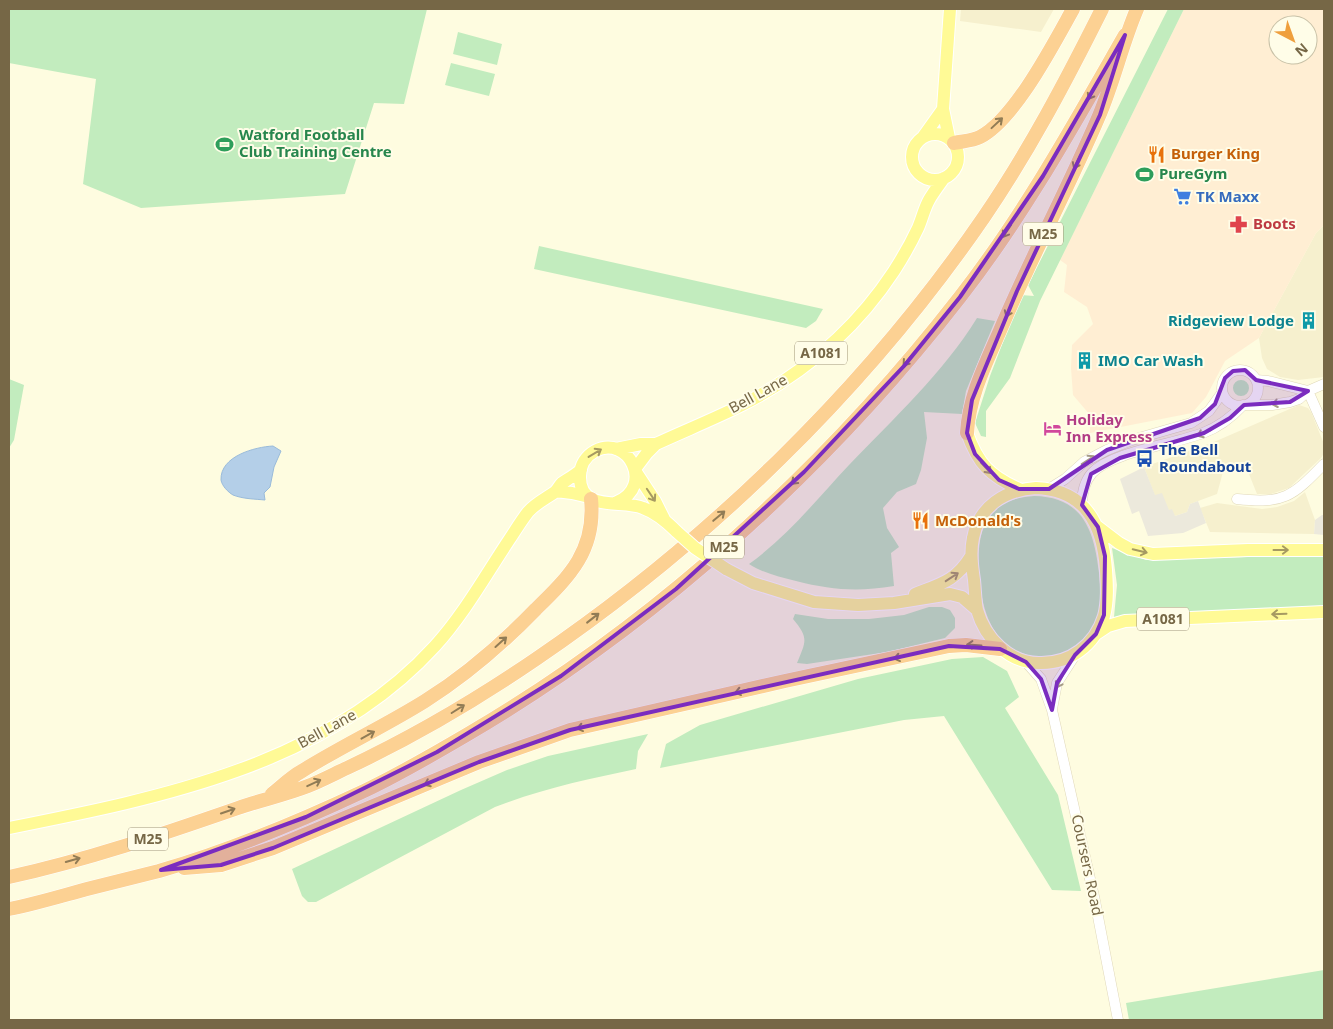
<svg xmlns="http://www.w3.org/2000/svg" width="1333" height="1029" font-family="'Noto Sans',sans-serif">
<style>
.residential{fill:#f6f0ce}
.commercial{fill:#ffeed3;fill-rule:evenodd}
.industrial{fill:#ece9dc}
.green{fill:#c2ecbe}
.water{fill:#b4cfe8;stroke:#9abbda}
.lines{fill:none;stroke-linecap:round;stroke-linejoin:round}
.minor-casing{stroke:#e0d8b9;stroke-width:11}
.major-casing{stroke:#fff;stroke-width:14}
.highway-casing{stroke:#fff;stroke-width:15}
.minor{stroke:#fff;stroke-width:10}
.major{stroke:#fffa96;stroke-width:12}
.highway{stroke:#fcd193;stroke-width:14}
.major-bridge-casing{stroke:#fff;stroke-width:14;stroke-linecap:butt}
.major-bridge{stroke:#fffa96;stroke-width:12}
.oneway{stroke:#917c55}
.oneway2{stroke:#a69c87}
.oneway3{stroke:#a69a62}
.marked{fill:#7b2cbf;fill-opacity:0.2;stroke:#7b2cbf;stroke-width:4;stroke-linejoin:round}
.labels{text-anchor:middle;stroke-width:4;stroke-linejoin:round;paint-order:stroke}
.shield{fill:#fffde8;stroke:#9f9477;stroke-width:1}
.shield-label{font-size:14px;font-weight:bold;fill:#766746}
.leisure-label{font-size:15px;font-weight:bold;fill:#27864d;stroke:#fffde8;text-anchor:start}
.food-label{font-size:15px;font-weight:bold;fill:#c56008;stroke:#fffde8;text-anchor:start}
.shop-label{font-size:15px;font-weight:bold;fill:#366cbe;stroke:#fffde8;text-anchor:start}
.health-label{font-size:15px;font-weight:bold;fill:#be3a42;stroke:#fffde8;text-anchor:start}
.culture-label{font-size:15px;font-weight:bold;fill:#0d838f;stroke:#fffde8;text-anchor:end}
.street-label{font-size:15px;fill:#766746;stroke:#fffde8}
.hotel-label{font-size:15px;font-weight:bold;fill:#b23c85;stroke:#fffde8;text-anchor:start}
.transit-label{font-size:15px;font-weight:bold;fill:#164399;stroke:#fffde8;text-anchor:start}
</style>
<rect width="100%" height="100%" fill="#fefce0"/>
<path class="residential" d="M961,9H1054L1041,32L960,21Z
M1324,225V377L1298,380L1280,377L1267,369L1262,358L1259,338L1316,233Z
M1299,405L1308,408L1311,412L1324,444V453L1321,458L1289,488L1271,494H1257L1245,464L1223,472L1217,494L1190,504L1187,512L1175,516L1155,496L1144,467L1214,442Z
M1305,492L1315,520L1314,534L1210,532L1200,508L1217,503L1262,509L1277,507L1294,501Z"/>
<path class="commercial" d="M1184,9H1324V225L1316,233L1259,338L1225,361L1206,397L1192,413L1090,433V415L1073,395L1071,368L1072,345L1093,324L1087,307L1064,292L1067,265L1060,260ZM1278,25H1308V55H1278Z"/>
<path class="industrial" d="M1144,467L1155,495L1162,493L1169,510L1172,509L1175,516L1187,512L1190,504L1198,501L1206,523L1183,533L1148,536L1139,511L1132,514L1120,479Z
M1322,515H1324V535L1314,534L1315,520Z"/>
<path class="green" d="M9,9H427L404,104L374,103L345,194L141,208L83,184L96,79L9,63Z
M1168,9H1184L1040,301L1010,378L986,411V437L981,436L975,423L990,376L1021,295L1034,296L1028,285Z
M458,32L502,44L497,65L453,54Z
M451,63L495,74L489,96L445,85Z
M539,246L823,309L816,321L806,328L534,269Z
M977,318L995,321L966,391L962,414L924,412L927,438L921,470L916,484L897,492L883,508L887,528L899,547L891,553L894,586C858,592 831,590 796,581C779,577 763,573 749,564C787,537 817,499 849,465C894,418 943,373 977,318Z
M9,379L24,385L14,440L9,448Z
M1233 388a8 8 0 1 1 16 0a8 8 0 1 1-16 0Z
M1034,496C1083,497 1094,530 1099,573C1100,587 1103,603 1098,618C1092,635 1078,648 1061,654C1050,658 1040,658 1028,655C991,646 981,607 979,573C978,549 978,524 999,507C1008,499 1022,497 1034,496Z
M1112,548L1146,560L1284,556L1324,557V607L1167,612L1114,617L1117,585Z
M929,607H942L950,610L955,618V628L945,638L887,652L807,664L797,663C806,641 809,638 793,619L795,614L828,619H869L904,615Z
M983,657L1007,671L1019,697L1005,708L1058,795L1081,891L1052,890L944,716L904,720L660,768L666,744L700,725L858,679L952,659Z
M648,734L638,751L636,769C588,779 541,789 495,807L316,902H308L302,896L292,869L461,790L507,770L548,756Z
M1324,970V1020H1129L1126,1003Z"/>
<path class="water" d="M273,446L281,451L274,467L270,487L264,493L265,500C255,499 243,499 233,495C228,492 222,486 221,480C220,456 255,447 273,446Z"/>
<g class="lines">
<defs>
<path id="minor" d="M1222 388a18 18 0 1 1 36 0a18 18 0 1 1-36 0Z
M1256,380L1268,381L1308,391
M1308,391L1324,427
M1246,405H1272L1290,402L1299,399L1308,391L1324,384
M1049,489L1065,479L1084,462L1107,450L1132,440L1191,423L1209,411L1222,393
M1237,499C1284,504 1292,497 1324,464
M1082,505C1082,493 1084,482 1092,473C1111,452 1175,444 1203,433C1219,427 1231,418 1243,405
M1026,662L1041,679L1052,710L1095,901L1118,1020
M1052,709L1057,683L1075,655"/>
<path id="major" d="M912 157a23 23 0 1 1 46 0a23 23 0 1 1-46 0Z
M923,137L943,109
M949,138L943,109L950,9
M967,433C978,464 990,476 1019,489
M616,449L641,444H656
M635,469L647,453L656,444C684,431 714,419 742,405C803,374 856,329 894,271C903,257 911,243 918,228C922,219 924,209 929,200C933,193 939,185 944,178
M636,472L655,501L664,519
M1036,488C1086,490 1103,525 1106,570C1107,585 1108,601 1104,616C1095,645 1070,664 1039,663C1009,663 985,638 977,610C975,600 975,589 974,580C972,566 970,552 973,538C979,506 1005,490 1036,488Z
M556,491L572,493L589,497
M617,502C655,486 628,434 595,451C586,456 580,465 580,476C579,513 622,499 643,508C657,513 667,522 677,532
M1098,527L1119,543L1130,549L1153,554L1248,550H1324
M726,569L753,583L814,602L858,605L894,603L950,594L962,597L977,610
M915,594C940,584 956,581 971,556
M1096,634L1108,626L1125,621L1324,612
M9,828C160,798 327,765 435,646C464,614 485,576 509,540C515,531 521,521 528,512C536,503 545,499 555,492C558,489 559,486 562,483C568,479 575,475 581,470"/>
<path id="highway" d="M954,143C963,141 972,141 980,137C1015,119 1054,43 1073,9
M967,433C969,397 985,365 999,333C1030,259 1068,189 1099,116C1114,81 1122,44 1137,9
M272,794C282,786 291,777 302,771C342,746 385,726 425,701C465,676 503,643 536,609C570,576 596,550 591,499
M184,868L221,865L273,848L479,762L570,730L785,681L949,646L966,645L1000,649
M9,877C87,860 163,834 238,808C261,800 285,795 308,786C321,781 334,774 347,768C413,737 476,700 536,659C708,542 866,389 984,217C1029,151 1066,81 1102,9
M9,909C35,904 61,896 87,889C111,883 135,877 159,871C229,851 298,822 364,791C400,774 434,754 468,734C656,624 827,468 960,297C1024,215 1074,124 1125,35"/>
</defs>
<use href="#minor" class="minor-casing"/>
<use href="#major" class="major-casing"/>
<use href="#highway" class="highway-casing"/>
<use href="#minor" class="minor"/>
<use href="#major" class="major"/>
<use href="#highway" class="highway"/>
<defs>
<path id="major-bridge" d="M677,532L695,548L726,569"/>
</defs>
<use href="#major-bridge" class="major-bridge-casing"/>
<use href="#major-bridge" class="major-bridge"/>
</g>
<defs><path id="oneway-shaft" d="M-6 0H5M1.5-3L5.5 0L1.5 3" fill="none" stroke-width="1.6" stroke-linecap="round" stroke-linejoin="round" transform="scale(1.25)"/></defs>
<g class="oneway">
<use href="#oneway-shaft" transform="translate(1092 93) rotate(120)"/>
<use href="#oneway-shaft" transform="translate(997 123) rotate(-43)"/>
<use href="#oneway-shaft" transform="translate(1077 162) rotate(115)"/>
<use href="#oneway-shaft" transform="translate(1007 231) rotate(124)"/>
<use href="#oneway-shaft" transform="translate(1009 310) rotate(113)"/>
<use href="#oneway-shaft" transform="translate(908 360) rotate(130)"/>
<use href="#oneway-shaft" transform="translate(797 479) rotate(137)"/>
<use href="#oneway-shaft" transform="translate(719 516) rotate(-40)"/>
<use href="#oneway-shaft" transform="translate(593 618) rotate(-38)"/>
<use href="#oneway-shaft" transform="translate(501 642) rotate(-42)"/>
<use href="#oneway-shaft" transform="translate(974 645) rotate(-176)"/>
<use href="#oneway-shaft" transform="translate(901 657) rotate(167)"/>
<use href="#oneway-shaft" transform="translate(742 691) rotate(167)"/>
<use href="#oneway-shaft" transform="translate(458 709) rotate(-32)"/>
<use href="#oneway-shaft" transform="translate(584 727) rotate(167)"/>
<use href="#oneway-shaft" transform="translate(368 735) rotate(-29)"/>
<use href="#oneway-shaft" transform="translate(431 782) rotate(157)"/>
<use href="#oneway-shaft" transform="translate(314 783) rotate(-25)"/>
<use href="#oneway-shaft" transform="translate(228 811) rotate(-19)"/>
<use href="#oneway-shaft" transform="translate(73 860) rotate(-16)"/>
</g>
<g class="oneway2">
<use href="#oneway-shaft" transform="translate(1279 403) rotate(171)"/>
<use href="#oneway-shaft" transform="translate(1204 433) rotate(157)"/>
<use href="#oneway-shaft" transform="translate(1088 460) rotate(-33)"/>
<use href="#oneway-shaft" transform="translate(1060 681) rotate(115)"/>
</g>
<g class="oneway3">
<use href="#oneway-shaft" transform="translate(595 453) rotate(-31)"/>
<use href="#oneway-shaft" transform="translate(986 468) rotate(47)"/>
<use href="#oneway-shaft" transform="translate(651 495) rotate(56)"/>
<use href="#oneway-shaft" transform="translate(1281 550)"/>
<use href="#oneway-shaft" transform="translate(1140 551) rotate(14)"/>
<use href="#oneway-shaft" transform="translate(952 577) rotate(-33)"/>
<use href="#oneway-shaft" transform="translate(1279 614) rotate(178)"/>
</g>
<path class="marked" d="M1125,35L1100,115L1017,291L972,400L967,433L975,454L999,480L1019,489H1049L1107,450L1200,418L1215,404L1225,378L1233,371L1245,370L1256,380L1308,391L1290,402L1244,405L1230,418L1204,433L1120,458L1091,474L1082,505L1098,527L1105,556L1104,615L1096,634L1075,655L1057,683L1052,710L1041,679L1026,662L1000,649L949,646L570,730L479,762L273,848L221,865L161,870L306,817L437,752L561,676L676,589L804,472L904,366L960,297L1043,176Z"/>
<defs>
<symbol id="stadium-bare" viewBox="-9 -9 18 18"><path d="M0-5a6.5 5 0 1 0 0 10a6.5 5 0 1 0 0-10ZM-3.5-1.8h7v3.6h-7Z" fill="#2e9e5b" stroke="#fffde8" stroke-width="2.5" paint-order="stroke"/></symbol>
<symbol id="restaurant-bare" viewBox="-9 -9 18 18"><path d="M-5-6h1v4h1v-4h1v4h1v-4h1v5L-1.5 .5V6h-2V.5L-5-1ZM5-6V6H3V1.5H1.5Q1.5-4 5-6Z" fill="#e8710a" stroke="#fffde8" stroke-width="2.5" paint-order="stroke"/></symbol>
<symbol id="supermarket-bare" viewBox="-9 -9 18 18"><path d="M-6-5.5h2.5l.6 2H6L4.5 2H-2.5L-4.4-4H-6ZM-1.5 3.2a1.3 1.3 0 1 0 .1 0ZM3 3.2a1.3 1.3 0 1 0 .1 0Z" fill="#3f7fe0" stroke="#fffde8" stroke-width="2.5" paint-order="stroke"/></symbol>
<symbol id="pharmacy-bare" viewBox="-9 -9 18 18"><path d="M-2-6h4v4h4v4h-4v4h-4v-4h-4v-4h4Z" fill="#e0444e" stroke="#fffde8" stroke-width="2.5" paint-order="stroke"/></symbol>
<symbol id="building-bare" viewBox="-9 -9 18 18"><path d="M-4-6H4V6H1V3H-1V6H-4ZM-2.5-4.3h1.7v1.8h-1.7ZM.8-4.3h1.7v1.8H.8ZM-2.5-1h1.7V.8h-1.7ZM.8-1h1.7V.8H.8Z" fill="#0f9aa8" stroke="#fffde8" stroke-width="2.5" paint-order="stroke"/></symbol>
<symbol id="hotel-bare" viewBox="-9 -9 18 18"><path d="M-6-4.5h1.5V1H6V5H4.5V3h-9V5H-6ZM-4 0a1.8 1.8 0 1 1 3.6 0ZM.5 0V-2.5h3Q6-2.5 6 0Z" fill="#d1479c" stroke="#fffde8" stroke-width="2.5" paint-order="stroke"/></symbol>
<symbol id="bus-bare" viewBox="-9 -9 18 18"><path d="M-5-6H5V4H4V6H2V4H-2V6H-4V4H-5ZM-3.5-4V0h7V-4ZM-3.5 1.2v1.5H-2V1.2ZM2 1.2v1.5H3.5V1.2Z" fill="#1a4fb4" stroke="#fffde8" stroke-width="2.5" paint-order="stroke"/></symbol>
</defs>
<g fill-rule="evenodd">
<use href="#stadium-bare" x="212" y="132" width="25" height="25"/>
<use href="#restaurant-bare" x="1144" y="142" width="25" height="25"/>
<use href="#stadium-bare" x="1132" y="162" width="25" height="25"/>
<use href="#supermarket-bare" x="1170" y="184" width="25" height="25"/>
<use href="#pharmacy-bare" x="1226" y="212" width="25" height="25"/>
<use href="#building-bare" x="1296" y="308" width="25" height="25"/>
<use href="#building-bare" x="1072" y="348" width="25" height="25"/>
<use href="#hotel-bare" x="1040" y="416" width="25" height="25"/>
<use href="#bus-bare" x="1132" y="446" width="25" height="25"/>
<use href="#restaurant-bare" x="908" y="508" width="25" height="25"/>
</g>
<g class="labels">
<g class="shield">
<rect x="1023" y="222.5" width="40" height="23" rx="4"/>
<rect x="795" y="341.5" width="52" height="23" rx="4"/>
<rect x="704" y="535.5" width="40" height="23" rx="4"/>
<rect x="1137" y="607.5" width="52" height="23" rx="4"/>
<rect x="128" y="827.5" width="40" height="23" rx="4"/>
</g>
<g class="shield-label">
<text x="1043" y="239">M25</text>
<text x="821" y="358">A1081</text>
<text x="724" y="552">M25</text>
<text x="1163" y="624">A1081</text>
<text x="148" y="844">M25</text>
</g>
<g class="leisure-label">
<text x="239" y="140">Watford Football<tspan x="239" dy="17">Club Training Centre</tspan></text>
<text x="1159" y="179">PureGym</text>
</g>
<g class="food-label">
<text x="1171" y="159">Burger King</text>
<text x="935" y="526">McDonald's</text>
</g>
<g class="shop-label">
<text x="1196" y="202">TK Maxx</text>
</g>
<g class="health-label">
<text x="1253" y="229">Boots</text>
</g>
<g class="culture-label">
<text x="1294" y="326">Ridgeview Lodge</text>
<text x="1098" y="366" text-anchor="start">IMO Car Wash</text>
</g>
<g class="street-label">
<text transform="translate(758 394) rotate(-29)" y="5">Bell Lane</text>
<text transform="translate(327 729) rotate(-29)" y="5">Bell Lane</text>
<text transform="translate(1087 865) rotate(78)" y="5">Coursers Road</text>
</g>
<g class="hotel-label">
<text x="1066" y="425">Holiday<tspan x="1066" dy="17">Inn Express</tspan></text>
</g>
<g class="transit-label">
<text x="1159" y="455">The Bell<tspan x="1159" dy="17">Roundabout</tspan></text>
</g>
</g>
<rect width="1333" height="1029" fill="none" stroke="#766746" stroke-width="20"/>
<g transform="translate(1293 40) rotate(139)"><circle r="24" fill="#fffde8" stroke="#c8c1a7"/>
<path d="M0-4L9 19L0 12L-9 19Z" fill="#ef9f3d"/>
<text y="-8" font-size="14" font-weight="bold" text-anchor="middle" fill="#766746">N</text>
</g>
</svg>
